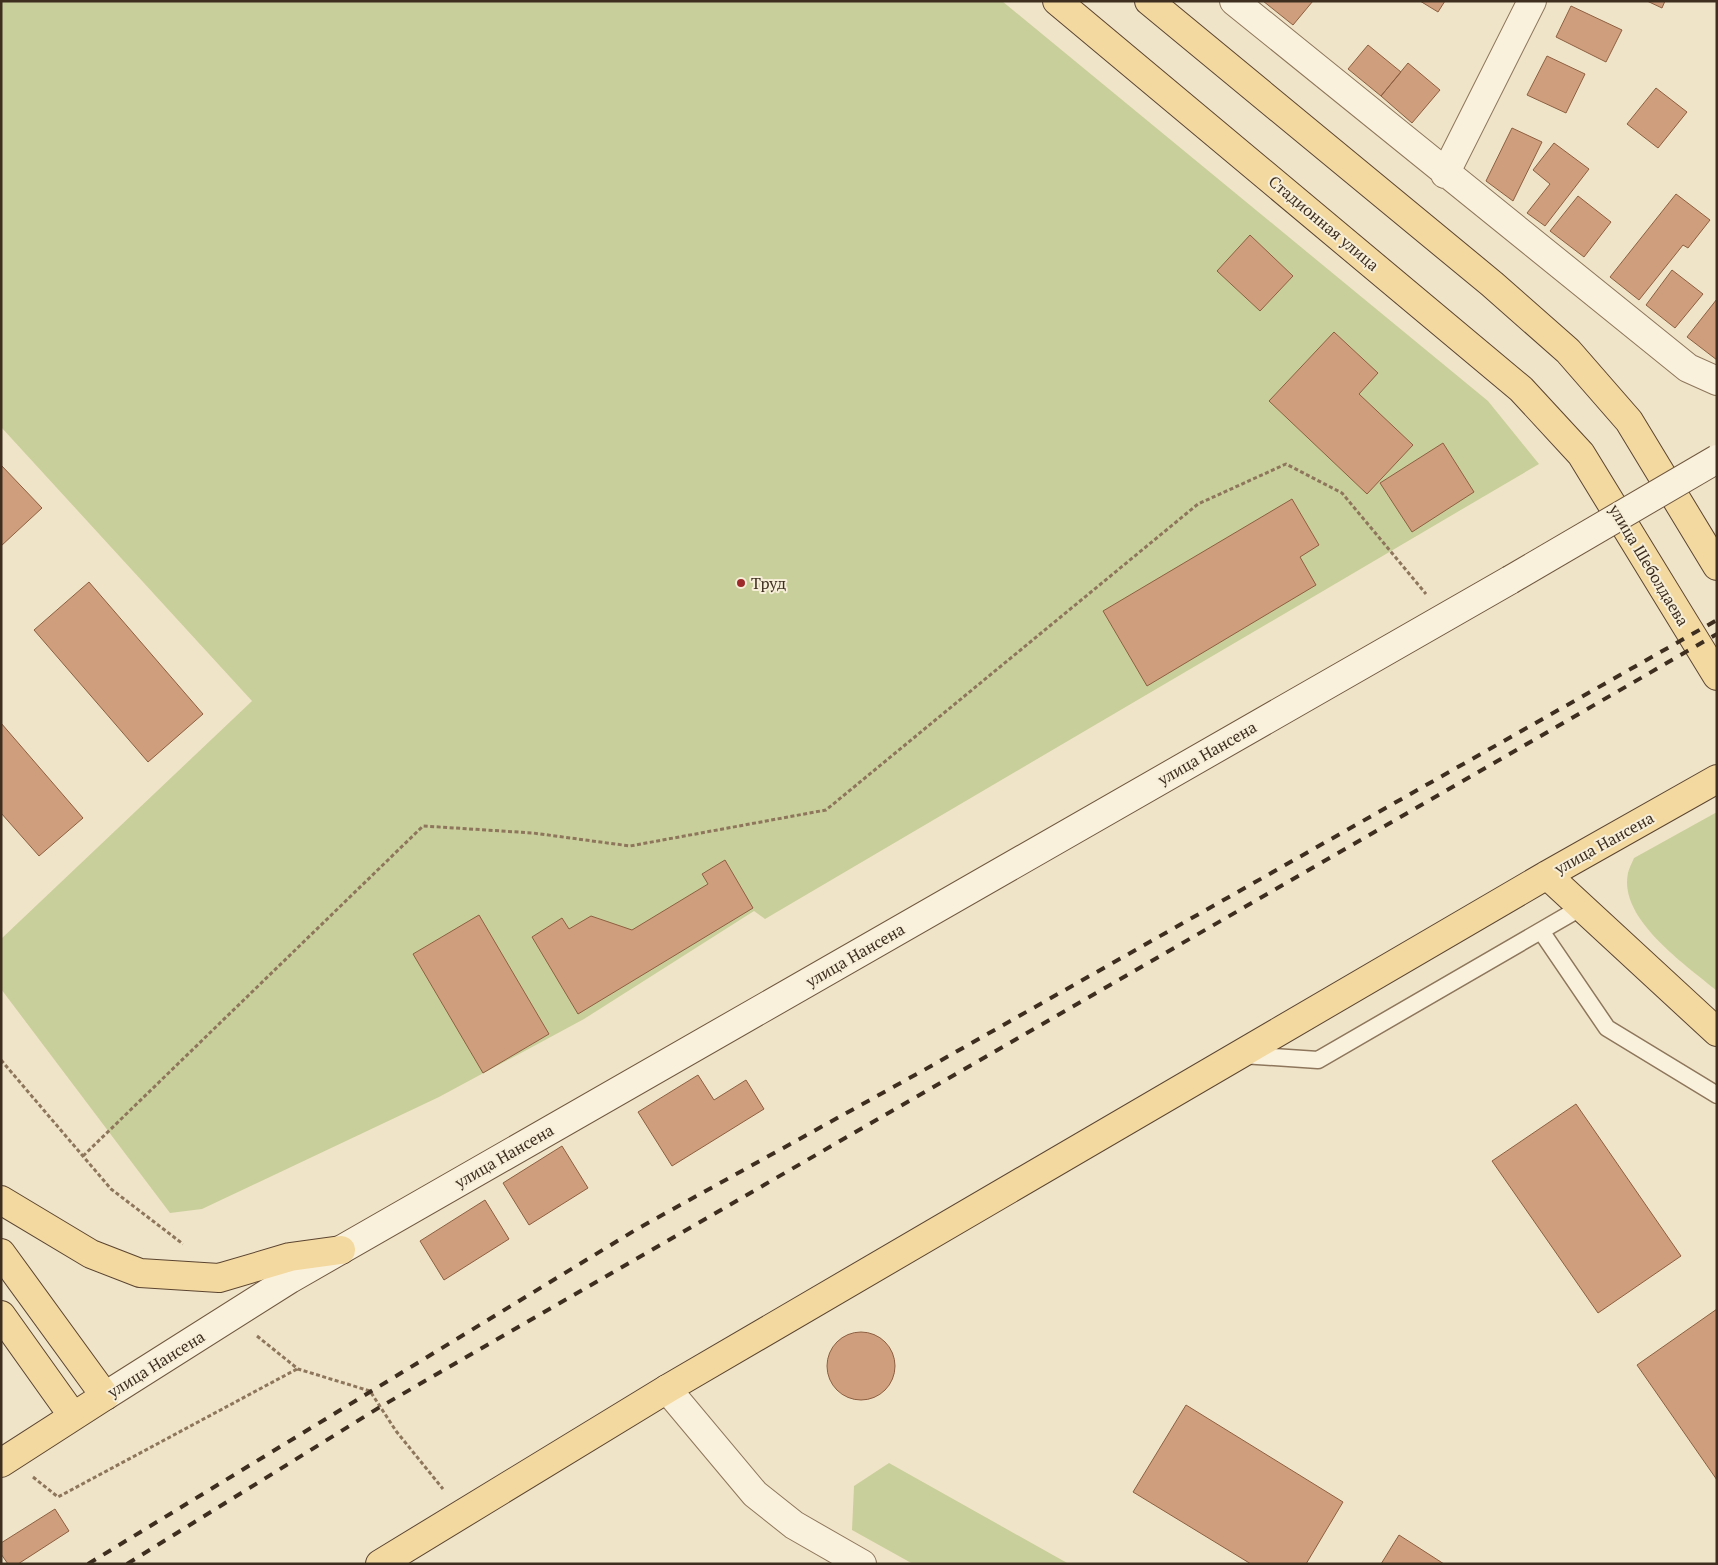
<svg xmlns="http://www.w3.org/2000/svg" width="1718" height="1565" font-family="'PT Serif',serif">
<style>
.green{fill:#c9cf9b}
.building{fill:#cf9f7d;stroke:#8d5f41}
.lines{fill:none;stroke-linecap:round;stroke-linejoin:round}
.lane-casing{stroke:#8d765c;stroke-width:19}
.street-casing{stroke:#8d765c;stroke-width:30}
.secondary-casing{stroke:#6f573f;stroke-width:30}
.primary-casing{stroke:#5b4430;stroke-width:30}
.path{stroke:#8d765c;stroke-width:3;stroke-dasharray:4 2.5;stroke-linecap:butt}
.lane{stroke:#faf1dc;stroke-width:16}
.street{stroke:#faf1dc;stroke-width:28}
.secondary{stroke:#faf1dc;stroke-width:28}
.primary{stroke:#f3d9a0;stroke-width:28}
.rail{stroke:#3d2e20;stroke-width:4;stroke-dasharray:9 9;stroke-linecap:butt}
.secondary-bridge-casing{stroke:#6f573f;stroke-width:30;stroke-linecap:butt}
.secondary-bridge{stroke:#faf1dc;stroke-width:28}
.poi-dot{fill:#9e2a2b;stroke:#f7eed8;stroke-width:2}
.labels{text-anchor:middle;stroke-width:4;stroke-linejoin:round;paint-order:stroke}
.street-label{font-size:16px;fill:#3d2e20;stroke:#f7eed8}
.poi-label{font-size:16px;fill:#3d2e20;stroke:#f7eed8;text-anchor:start}
</style>
<rect width="100%" height="100%" fill="#f0e4c8"/>
<path class="green" d="M1,1H1002L1488,401L1539,464L765,919L754,911L584,1019L439,1097L202,1209L170,1213L1,989V939L252,701L1,427Z
M1717,812V991C1686,965 1618,919 1628,873C1629,868 1632,863 1634,858Z
M889,1463L1069,1564H913L852,1530L854,1486Z"/>
<path class="building" d="M1263,1H1313L1293,25Z
M1420,1H1445L1438,12Z
M1647,1H1665L1662,8Z
M1571,6L1622,30L1606,62L1556,37Z
M1368,45L1401,72L1381,96L1348,69Z
M1547,56L1585,74L1566,113L1527,95Z
M1408,63L1440,90L1412,123L1381,96Z
M1656,88L1687,112L1658,148L1627,124Z
M1512,128L1542,142L1513,201L1486,181Z
M1554,143L1589,169L1545,226L1527,213L1550,184L1533,170Z
M1676,194L1710,220L1688,248L1683,245L1639,300L1610,277Z
M1578,196L1611,222L1584,257L1550,231Z
M1250,235L1293,276L1260,311L1217,271Z
M1672,270L1703,294L1675,328L1646,305Z
M1717,299V360L1687,337Z
M1334,332L1378,373L1359,394L1413,445L1367,494L1269,401Z
M1443,443L1474,492L1412,532L1380,483Z
M1,465L42,508L1,546Z
M1292,499L1319,545L1300,557L1316,585L1147,686L1103,611Z
M89,582L203,714L148,762L34,630Z
M1,723L83,818L39,856L1,813Z
M725,860L753,908L578,1014L532,937L562,918L569,929L591,916L632,930L708,884L702,874Z
M479,915L549,1034L483,1073L413,954Z
M698,1075L714,1100L746,1080L764,1109L672,1166L638,1112Z
M1576,1104L1681,1256L1598,1313L1492,1161Z
M562,1146L588,1188L529,1225L503,1183Z
M485,1200L509,1239L444,1280L420,1241Z
M1717,1309V1480L1637,1365Z
M827 1366a34 34 0 1 1 68 0a34 34 0 1 1-68 0Z
M1186,1405L1343,1502L1306,1564H1251L1133,1492Z
M55,1509L69,1531L18,1564H8L1,1554V1543Z
M1399,1535L1444,1564H1381Z"/>
<g class="lines">
<defs>
<path id="lane" d="M1541,931L1607,1028L1717,1095
M1242,1055L1318,1060L1582,907"/>
<path id="street" d="M1234,1L1688,368L1717,381
M1445,174L1532,1
M667,1389L755,1494L794,1525L862,1564"/>
<path id="secondary" d="M105,1396L290,1279L1510,580"/>
<path id="primary" d="M1057,1L1521,389L1581,454L1717,676
M1149,1L1492,284L1568,351L1629,421L1717,566
M1547,875L1717,1032
M1,1200L91,1254L140,1273L219,1278L290,1257L341,1250
M1,1253L105,1396L1,1463
M1,1315L73,1416
M380,1564L667,1389L1547,875L1717,779"/>
</defs>
<use href="#lane" class="lane-casing"/>
<use href="#street" class="street-casing"/>
<use href="#secondary" class="secondary-casing"/>
<use href="#primary" class="primary-casing"/>
<path class="path" d="M1,1060L111,1189L183,1244
M83,1156L423,826L533,833L630,846L826,810L1198,504L1286,464L1342,493L1426,594
M257,1336L298,1369L370,1391L396,1431L443,1489
M33,1477L58,1497L297,1369"/>
<use href="#lane" class="lane"/>
<use href="#street" class="street"/>
<use href="#secondary" class="secondary"/>
<use href="#primary" class="primary"/>
<path class="rail" d="M88,1564L637,1229L924,1070L1717,620
M127,1564L380,1407L1717,634"/>
<defs>
<path id="secondary-bridge" d="M1510,580L1717,459"/>
</defs>
<use href="#secondary-bridge" class="secondary-bridge-casing"/>
<use href="#secondary-bridge" class="secondary-bridge"/>
</g>
<circle class="poi-dot" cx="741" cy="583" r="5"/>
<g class="labels">
<g class="street-label">
<text transform="translate(1324 223) rotate(40)" y="6">Стадионная улица</text>
<text transform="translate(1649 565) rotate(59)" y="6">улица Шеболдаева</text>
<text transform="translate(1207 753) rotate(-30)" y="6">улица Нансена</text>
<text transform="translate(1604 843) rotate(-29)" y="6">улица Нансена</text>
<text transform="translate(855 955) rotate(-30)" y="6">улица Нансена</text>
<text transform="translate(504 1156) rotate(-30)" y="6">улица Нансена</text>
<text transform="translate(156 1364) rotate(-32)" y="6">улица Нансена</text>
</g>
<g class="poi-label">
<text x="751" y="589">Труд</text>
</g>
</g>
<rect width="1718" height="1565" fill="none" stroke="#3d2e20" stroke-width="5"/>
</svg>
